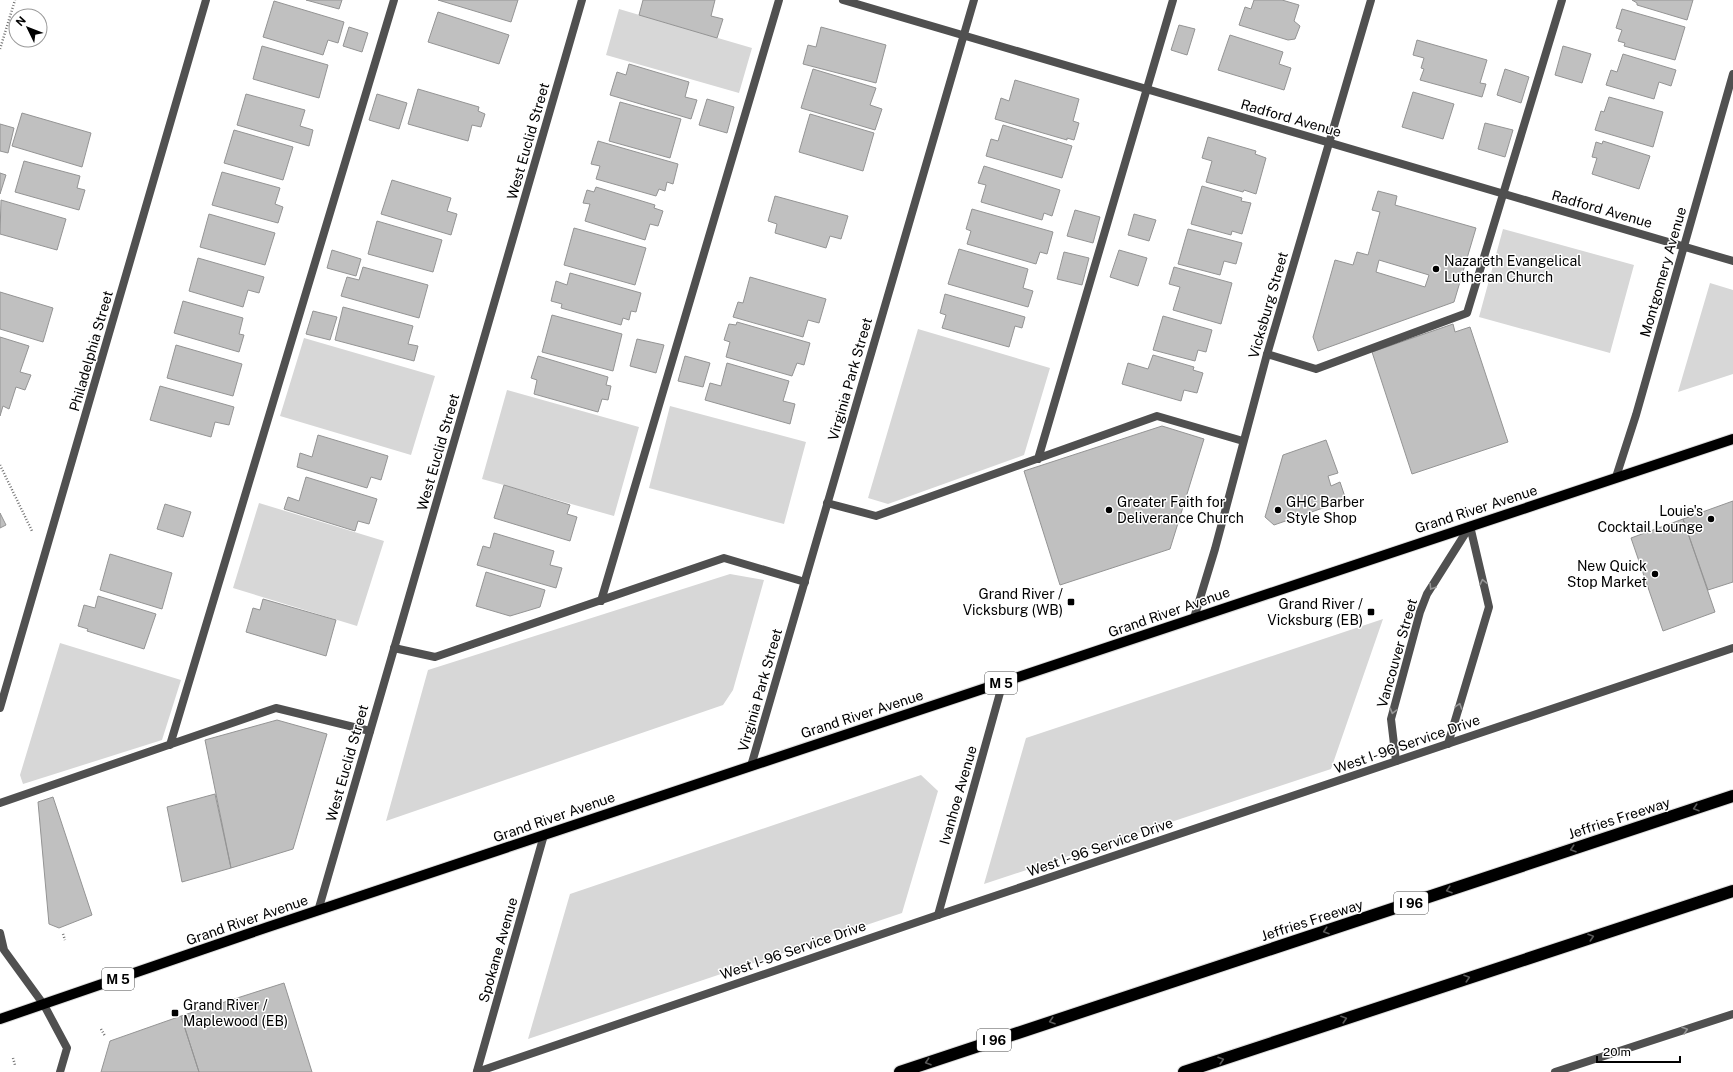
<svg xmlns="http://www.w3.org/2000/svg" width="1733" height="1072" font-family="'Public Sans',sans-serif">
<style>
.green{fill:#d7d7d7}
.building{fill:#c0c0c0;stroke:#949494;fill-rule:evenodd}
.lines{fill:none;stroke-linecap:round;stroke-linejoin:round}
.primary-casing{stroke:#dbdbdb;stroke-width:12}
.motorway-casing{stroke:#dbdbdb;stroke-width:14}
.path{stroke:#727272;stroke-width:2.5;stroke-dasharray:1 2;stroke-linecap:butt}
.service{stroke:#505050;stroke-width:8}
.minor{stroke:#505050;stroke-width:8}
.tertiary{stroke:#505050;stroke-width:8}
.primary{stroke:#000;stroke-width:10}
.motorway{stroke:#000;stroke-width:12}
.oneway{stroke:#969696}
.oneway2{stroke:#595959}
.poi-dot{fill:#000;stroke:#fff;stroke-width:1.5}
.labels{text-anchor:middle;stroke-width:3;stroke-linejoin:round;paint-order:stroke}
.shield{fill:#fff;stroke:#4c4c4c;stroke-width:1}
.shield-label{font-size:13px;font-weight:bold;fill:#000}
.street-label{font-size:14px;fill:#000;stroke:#fff}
.poi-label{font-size:14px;fill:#000;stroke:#fff;text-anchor:start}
</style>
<rect width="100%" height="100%" fill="#fff"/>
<path class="green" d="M619,9L752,48L739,93L606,55Z
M1503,229L1634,265L1610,353L1479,317Z
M1710,283L1733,290V374L1678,392Z
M918,329L1050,368L1024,455L888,504L868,498Z
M304,338L435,376L411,455L280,416Z
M507,390L639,427L614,516L482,479Z
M670,406L806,442L784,524L649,488Z
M259,503L384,541L357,626L233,588Z
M730,574L764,580L733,690L723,705L386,821L428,670Z
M1383,619L1331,769L984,884L1026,738Z
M60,643L181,680L162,740L23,784L20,775Z
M921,775L938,791L902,913L528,1039L570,894Z"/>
<path class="building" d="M306,0H342L339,9Z
M438,0H518L511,22Z
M643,0H715L711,16L723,19L717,38L639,15Z
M1254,0H1282L1299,5L1294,21L1300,26L1295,39L1288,40L1239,25L1245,7L1251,9Z
M1632,0H1693L1687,20L1637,5V3Z
M274,1L344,22L338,43L328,40L323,55L263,37Z
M1622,9L1685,27L1675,60L1624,46L1625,43L1618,41L1622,30L1616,28Z
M438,12L509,35L499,64L428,42Z
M1179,25L1195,29L1187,55L1171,50Z
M349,27L368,33L362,52L343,46Z
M821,27L886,45L876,83L803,64L808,45L816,47Z
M1230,35L1283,52L1279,64L1291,68L1284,90L1218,70Z
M1417,40L1487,60L1480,83L1486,84L1482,97L1420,80L1424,69L1421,68L1424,58L1413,55Z
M262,46L328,65L319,98L253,79Z
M1563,46L1591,54L1582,83L1555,75Z
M1623,54L1676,70L1671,86L1659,82L1654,99L1606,85L1611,70L1617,72Z
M629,64L689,82L685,97L697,100L691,119L610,95L617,72L626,75Z
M813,69L876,88L870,105L882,109L875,130L801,108Z
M1505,69L1529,77L1521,103L1497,95Z
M1015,80L1079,99L1073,121L1079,123L1074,140L1067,138V140L995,119L1001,98L1009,101Z
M418,89L479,107L478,111L485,114L481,127L472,125L468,141L408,124Z
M1413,92L1454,104L1443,139L1402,127Z
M246,94L305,110L300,126L313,130L309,146L237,125Z
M377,94L407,103L399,129L369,120Z
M1609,97L1663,112L1653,147L1595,130L1601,111L1604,112Z
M707,99L734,107L727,133L699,125Z
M620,102L681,119L670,158L609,141Z
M22,113L91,133L82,167L12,146Z
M810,114L874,133L863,171L799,152Z
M1485,123L1513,130L1505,157L1478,149Z
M0,124L14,128L8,153L0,151Z
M1003,125L1072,146L1062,178L986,156L991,139L998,141Z
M234,130L293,147L283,180L224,163Z
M1208,137L1256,151L1255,154L1266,158L1256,194L1244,190L1243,192L1206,182L1212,161L1202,158Z
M598,141L678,164L673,184L667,182L665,191L659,189L656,196L596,179L600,166L591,164Z
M1603,141L1650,156L1639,189L1592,174L1597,158L1592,157L1596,142L1602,144Z
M24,161L80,176L77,188L85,190L79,210L15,192Z
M984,166L1060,190L1052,216L1044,213L1042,220L981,202L986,185L978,183Z
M222,172L280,188L275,204L283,207L278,223L212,205Z
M0,173L6,175L0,194Z
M392,180L451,198L447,211L457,214L451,235L381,214Z
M1202,186L1242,198L1241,201L1251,203L1242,234L1232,231L1231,235L1191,224Z
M596,187L655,205L654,208L663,211L658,226L650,224L645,240L585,221L590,204L583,203L587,190L594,192Z
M1378,191L1397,196L1395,205L1476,228L1454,302L1318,351L1313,337L1335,260L1353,265L1357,252L1368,255L1380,212L1372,210ZM1379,260L1429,275L1425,287L1376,272Z
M775,196L848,216L841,239L830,236L826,248L775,233L777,224L768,221Z
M1,200L66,219L57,250L0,234Z
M972,209L1053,232L1047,254L1040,252L1036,264L967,244L971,231L966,229Z
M1075,210L1100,217L1093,243L1067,236Z
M209,214L275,233L265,265L200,247Z
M1134,214L1156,220L1149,241L1128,235Z
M377,221L442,240L433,272L368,254Z
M574,228L646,248L635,285L564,265Z
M1188,229L1242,243L1236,264L1224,261L1220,275L1178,264Z
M959,249L1028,269L1023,288L1033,291L1028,307L948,284Z
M332,250L361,259L356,276L327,268Z
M1119,250L1147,258L1138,286L1110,277Z
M1064,252L1089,258L1082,285L1057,279Z
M198,258L264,277L259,293L248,290L243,307L189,291Z
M363,267L428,285L419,318L341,296L347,277L359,280Z
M1174,267L1232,283L1221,324L1173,310L1180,287L1169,284Z
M570,273L641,293L636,312L631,311L629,320L623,318L621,325L561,308L562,304L551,301L556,281L567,285Z
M750,277L826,299L819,323L808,320L803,337L733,317L738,302L743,303Z
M0,292L53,308L43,342L0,329Z
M945,294L1025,317L1022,328L1015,326L1009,347L942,328L946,315L940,313Z
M183,301L243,318L239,334L244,335L239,352L174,333Z
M343,307L413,326L408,344L418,346L414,361L335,340Z
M313,311L337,317L330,340L306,334Z
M552,315L622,334L613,371L542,352Z
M1163,316L1212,330L1206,352L1198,350L1195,361L1153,350Z
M737,322L810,343L804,365L797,363L792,376L726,357L730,342L724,340L729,324L736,325Z
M1453,324L1455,332L1470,327L1508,442L1412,474L1372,352Z
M0,337L29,346L20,372L31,375L25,390L16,387L9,409L3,406L0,416Z
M637,339L664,345L656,373L630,366Z
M176,345L242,364L233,396L167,378Z
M1153,355L1194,367L1193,370L1203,373L1197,393L1184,390L1181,401L1122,384L1128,363L1148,369Z
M538,356L608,377L606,385L611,386L608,400L602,399L598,412L534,394L537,380L531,378Z
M685,356L710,363L703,387L678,381Z
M727,363L789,381L783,401L795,404L790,424L705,400L710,383L721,386Z
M160,386L234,407L229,425L215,422L211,437L150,420Z
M1162,426L1204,439L1170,549L1060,585L1024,471Z
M318,435L388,456L381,480L371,477L367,488L297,467L300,453L312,457Z
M1326,440L1338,473L1328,476L1331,486L1340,482L1346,500L1274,525L1265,517L1283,455Z
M306,477L377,499L369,524L358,521L355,531L284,509L288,497L299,501Z
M504,485L570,505L567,514L577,517L570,541L494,518Z
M1733,501V582L1708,590L1683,519Z
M165,504L191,512L183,537L157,529Z
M0,513L6,525L0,528Z
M1683,519L1715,612L1663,631L1631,538Z
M494,533L554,551L550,565L562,568L556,588L477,565L483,546L490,548Z
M110,554L172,573L162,609L100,590Z
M486,572L545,590L540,607L510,616L476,606Z
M98,596L156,614L144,649L87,631L88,629L78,626L84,605L95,608Z
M263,599L336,620L326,656L246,632L253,608L260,610Z
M277,720L327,734L293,849L231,868L205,740Z
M215,794L231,868L182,882L167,807Z
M53,797L92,915L59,928L49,924L38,802Z
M284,983L312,1072H199L181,1016Z
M181,1016L199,1072H101L110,1041Z"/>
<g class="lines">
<defs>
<path id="primary" d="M0,1019L268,927L1733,439"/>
<path id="motorway" d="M900,1072L1733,796
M1184,1072L1733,891"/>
</defs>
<use href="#primary" class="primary-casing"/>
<use href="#motorway" class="motorway-casing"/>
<path class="path" d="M0,49L15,0
M0,465L32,531
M63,934L65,940
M101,1029L105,1036
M13,1058L15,1065"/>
<path class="service" d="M1267,354L1316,369L1467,313L1562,0
M1038,459L1173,0
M827,503L876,516L1157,416L1243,441
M601,601L779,0
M394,648L435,657L724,558L805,582
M170,745L394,0
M0,803L276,708L370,731
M477,1072L938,915L1733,648"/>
<path class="minor" d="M843,0L1733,261
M1616,477L1636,415L1733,74
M1194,618L1215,549L1266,358L1371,0
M0,708L206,0
M1396,761L1391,719L1420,612L1427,594L1470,526L1489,607L1448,744
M751,766L974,0
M318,911L582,0
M938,915L1003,682
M0,933L4,950L44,1005L67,1048L60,1072
M477,1071L544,835"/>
<path class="tertiary" d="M1555,1072L1733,1014"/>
<use href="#primary" class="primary"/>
<use href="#motorway" class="motorway"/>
</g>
<defs><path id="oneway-chevron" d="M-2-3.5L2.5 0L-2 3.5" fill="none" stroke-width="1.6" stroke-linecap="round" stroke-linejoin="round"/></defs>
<g class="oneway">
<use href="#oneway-chevron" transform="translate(1483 582) rotate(-103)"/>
<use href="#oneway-chevron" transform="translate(1432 587) rotate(122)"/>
<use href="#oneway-chevron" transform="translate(1459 706) rotate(-73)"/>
<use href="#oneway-chevron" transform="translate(1393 711) rotate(105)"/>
<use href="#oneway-chevron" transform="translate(1685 1030) rotate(-18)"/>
</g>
<g class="oneway2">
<use href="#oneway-chevron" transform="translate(1696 808) rotate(162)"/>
<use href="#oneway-chevron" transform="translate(1573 849) rotate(162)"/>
<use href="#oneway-chevron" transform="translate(1449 890) rotate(162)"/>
<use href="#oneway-chevron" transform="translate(1326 931) rotate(162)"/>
<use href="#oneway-chevron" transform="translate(1591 937) rotate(-18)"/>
<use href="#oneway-chevron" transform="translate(1467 978) rotate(-18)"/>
<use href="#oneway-chevron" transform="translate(1344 1019) rotate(-18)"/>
<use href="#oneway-chevron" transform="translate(1052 1021) rotate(162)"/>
<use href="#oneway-chevron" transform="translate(1221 1060) rotate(-18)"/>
<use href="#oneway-chevron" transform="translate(928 1062) rotate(162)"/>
</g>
<g class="poi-dot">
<circle cx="1436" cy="269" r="4"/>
<circle cx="1109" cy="510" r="4"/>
<circle cx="1278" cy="510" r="4"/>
<circle cx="1711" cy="519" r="4"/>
<circle cx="1655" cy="574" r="4"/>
<rect x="1067" y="598" width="8" height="8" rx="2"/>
<rect x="1367" y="608" width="8" height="8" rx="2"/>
<rect x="171" y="1009" width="8" height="8" rx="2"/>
</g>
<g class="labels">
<g class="shield">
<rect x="985" y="672" width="32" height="22" rx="3"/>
<rect x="1394" y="892" width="34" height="22" rx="3"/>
<rect x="102" y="968" width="32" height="22" rx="3"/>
<rect x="977" y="1029" width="34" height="22" rx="3"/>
</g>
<g class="shield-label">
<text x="1001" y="688">M 5</text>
<text x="1411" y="908">I 96</text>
<text x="118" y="984">M 5</text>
<text x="994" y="1045">I 96</text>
</g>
<g class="street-label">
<text transform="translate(1291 118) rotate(16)" y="5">Radford Avenue</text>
<text transform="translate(528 141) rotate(-74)" y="5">West Euclid Street</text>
<text transform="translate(1602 209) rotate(16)" y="5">Radford Avenue</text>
<text transform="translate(1663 272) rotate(-74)" y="5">Montgomery Avenue</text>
<text transform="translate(1268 305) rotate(-74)" y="5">Vicksburg Street</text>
<text transform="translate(91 351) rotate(-74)" y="5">Philadelphia Street</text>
<text transform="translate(850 379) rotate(-74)" y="5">Virginia Park Street</text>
<text transform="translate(438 452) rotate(-74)" y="5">West Euclid Street</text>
<text transform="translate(1476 509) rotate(-18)" y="5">Grand River Avenue</text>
<text transform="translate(1169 612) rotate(-19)" y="5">Grand River Avenue</text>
<text transform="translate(1397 653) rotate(-74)" y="5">Vancouver Street</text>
<text transform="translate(760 690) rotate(-74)" y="5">Virginia Park Street</text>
<text transform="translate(862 714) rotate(-18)" y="5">Grand River Avenue</text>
<text transform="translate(1407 744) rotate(-19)" y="5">West I- 96 Service Drive</text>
<text transform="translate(347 763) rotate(-74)" y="5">West Euclid Street</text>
<text transform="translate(958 795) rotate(-74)" y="5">Ivanhoe Avenue</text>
<text transform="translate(554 817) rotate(-19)" y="5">Grand River Avenue</text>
<text transform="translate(1619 818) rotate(-18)" y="5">Jeffries Freeway</text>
<text transform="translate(1100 847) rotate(-19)" y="5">West I- 96 Service Drive</text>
<text transform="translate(247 920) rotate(-19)" y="5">Grand River Avenue</text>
<text transform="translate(1312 920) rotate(-18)" y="5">Jeffries Freeway</text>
<text transform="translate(498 950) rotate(-74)" y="5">Spokane Avenue</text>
<text transform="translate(793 950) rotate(-19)" y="5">West I- 96 Service Drive</text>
</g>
<g class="poi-label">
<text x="1444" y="266">Nazareth Evangelical<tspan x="1444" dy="16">Lutheran Church</tspan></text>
<text x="1117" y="507">Greater Faith for<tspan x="1117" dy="16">Deliverance Church</tspan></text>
<text x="1286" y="507">GHC Barber<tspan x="1286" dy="16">Style Shop</tspan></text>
<text x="1703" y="516" text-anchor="end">Louie's<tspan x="1703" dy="16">Cocktail Lounge</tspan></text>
<text x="1647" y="571" text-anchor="end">New Quick<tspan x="1647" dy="16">Stop Market</tspan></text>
<text x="1063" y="599" text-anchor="end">Grand River /<tspan x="1063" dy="16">Vicksburg (WB)</tspan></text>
<text x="1363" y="609" text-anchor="end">Grand River /<tspan x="1363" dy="16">Vicksburg (EB)</tspan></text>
<text x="183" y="1010">Grand River /<tspan x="183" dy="16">Maplewood (EB)</tspan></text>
</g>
</g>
<g transform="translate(28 28) rotate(313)"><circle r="19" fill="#ffffff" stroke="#999999"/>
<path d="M0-3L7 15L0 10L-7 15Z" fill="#000000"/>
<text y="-6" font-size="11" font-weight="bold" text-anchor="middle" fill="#000000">N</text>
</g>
<path d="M1597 1056v6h83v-6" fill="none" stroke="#000000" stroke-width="2"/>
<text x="1603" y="1056" font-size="12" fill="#000000" stroke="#ffffff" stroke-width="3" paint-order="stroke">20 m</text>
</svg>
